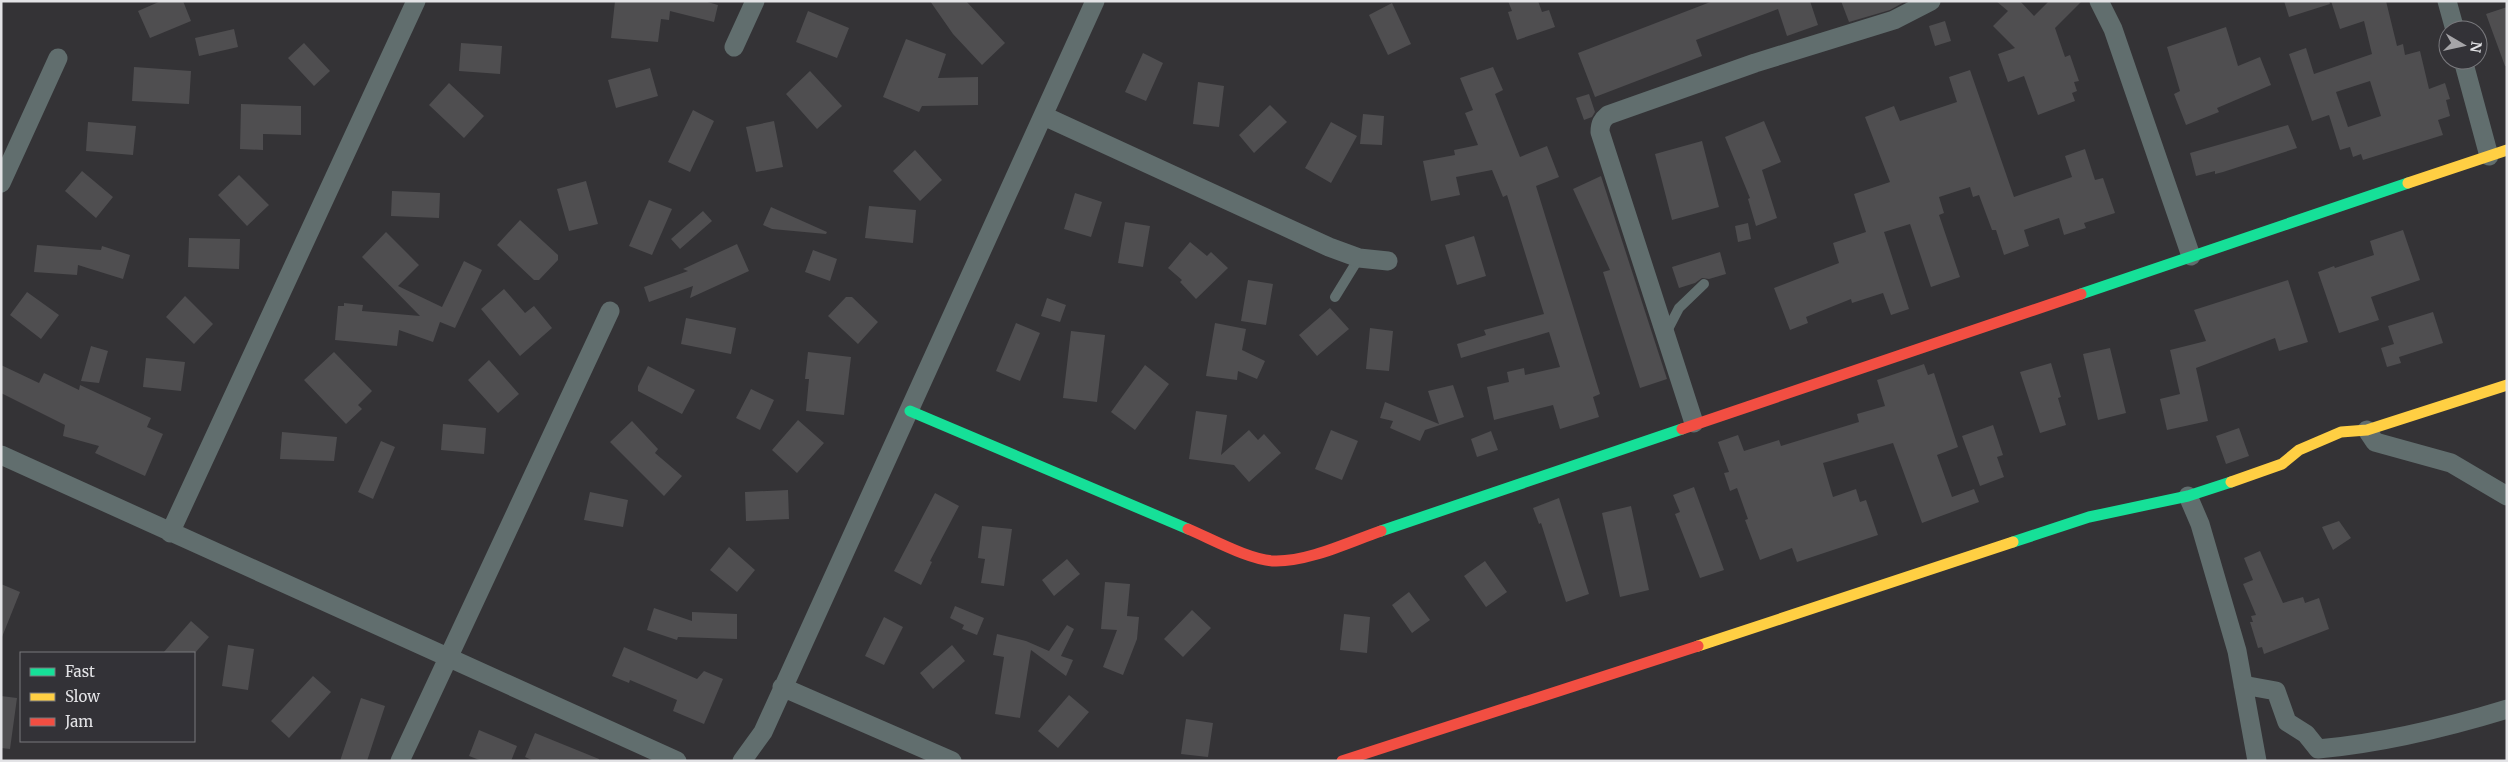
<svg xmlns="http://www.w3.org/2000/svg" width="2508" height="762" font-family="Merriweather,serif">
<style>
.building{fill:#4f4e50;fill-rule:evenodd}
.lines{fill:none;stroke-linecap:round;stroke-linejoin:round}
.lane{stroke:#616e6e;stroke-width:10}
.street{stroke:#616e6e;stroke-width:19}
.fast{stroke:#16e098;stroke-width:11}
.slow{stroke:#ffcf43;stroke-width:11}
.jam{stroke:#f24e42;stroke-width:11}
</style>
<rect width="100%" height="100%" fill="#343336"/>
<path class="building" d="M161,1H183L191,21L150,38L138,11Z
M615,1H704L718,5L714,22L670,11L669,20L661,19L658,42L611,38Z
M930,1H966L1005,43L982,65L953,34Z
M1508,1H1538L1542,12L1549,10L1555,27L1517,40L1508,12L1512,11Z
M1713,1H1810L1818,25L1787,36L1778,9L1696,40L1702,56L1595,97L1578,53Z
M1841,1H1906L1890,10L1849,22Z
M1996,1H2020L2034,16L2049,1H2082L2055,28L2065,57L2070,55L2079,81L2074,82L2077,91L2072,93L2075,101L2038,115L2024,76L2008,82L1998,54L2015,48L1993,26L2008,11Z
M2284,1H2329L2330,4L2289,17Z
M2331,1H2386L2397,46L2403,44L2405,55L2420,51L2429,89L2445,83L2450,99L2446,100L2450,116L2438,120L2443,135L2363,160L2361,154L2353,157L2350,147L2340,150L2329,115L2312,121L2289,54L2306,48L2314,74L2372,54L2364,21L2340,29ZM2370,81L2381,116L2348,127L2336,92Z
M1392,3L1411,44L1388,55L1369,15Z
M2507,7V66H2505L2486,14Z
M808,11L849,28L837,58L796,42Z
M1945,21L1951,41L1935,46L1929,26Z
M2226,27L2238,66L2260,57L2271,85L2217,108L2219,112L2186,125L2174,94L2180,91L2167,47Z
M234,29L238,47L199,56L195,38Z
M906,39L946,54L938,78L978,77V105L922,106L919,112L883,97Z
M304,43L330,71L314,86L288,58Z
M461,43L502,46L500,74L459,71Z
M1143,53L1163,63L1146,101L1125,92Z
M134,67L191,71L189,104L132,101Z
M1493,67L1503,90L1495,94L1520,157L1547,146L1559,177L1536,186L1600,394L1593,397L1599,417L1560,429L1553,405L1494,420L1487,387L1509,382L1507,372L1524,368L1525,375L1560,367L1549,332L1461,358L1457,344L1486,335L1484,330L1544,314L1507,195L1503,197L1492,170L1456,177L1460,195L1431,201L1423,161L1455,155L1454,150L1478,145L1465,113L1473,110L1460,78Z
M650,68L658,96L616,108L608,80Z
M1970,70L2014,197L2072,177L2065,156L2085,149L2095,180L2103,178L2115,213L2084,223L2086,228L2064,235L2059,218L2024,230L2029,246L2004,255L1996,230H1992L1979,195L1973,197L1970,187L1939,197L1944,213L1939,215L1960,277L1931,287L1910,224L1884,232L1909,309L1891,315L1883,293L1852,303L1851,299L1806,317L1808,323L1790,330L1774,288L1839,263L1833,243L1866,232L1854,194L1890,182L1865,117L1894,106L1900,121L1957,102L1949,77Z
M810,71L842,106L817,129L786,94Z
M1198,82L1224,86L1219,127L1193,124Z
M449,83L484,116L464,138L429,105Z
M1589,94L1595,112L1592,117L1584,120L1576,98Z
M241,104L301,106V135L263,134V150L240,149Z
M1270,105L1287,122L1254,153L1239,135Z
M693,110L714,121L690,172L668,162Z
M1363,114L1384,116L1382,145L1360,144Z
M774,121L783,167L756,172L746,127Z
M1764,121L1781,162L1762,170L1777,218L1756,226L1748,199L1750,198L1725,137Z
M88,122L136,126L133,155L86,151Z
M1331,122L1357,136L1331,183L1305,168Z
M2288,125L2297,148L2223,172L2215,174V171L2196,176L2190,153Z
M1702,141L1719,207L1672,220L1655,154Z
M915,150L942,180L920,201L893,171Z
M82,171L113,197L96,218L65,191Z
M239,175L269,205L247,226L218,195Z
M1601,176L1667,379L1640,388L1603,272L1610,270L1573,189Z
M586,181L598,224L569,231L557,189Z
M392,191L440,193L439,218L391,216Z
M1075,193L1102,202L1091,237L1064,229Z
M649,200L672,209L652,255L629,246Z
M869,206L916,210L913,243L865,238Z
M771,207L827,232L826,234L772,229L763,225Z
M703,211L712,221L680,249L671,239Z
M520,220L558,255V260L539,280H534L497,245Z
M1125,222L1150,226L1143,267L1118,263Z
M1748,223L1751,239L1738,242L1735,226Z
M2403,230L2420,280L2371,297L2379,320L2339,333L2318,272L2334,266L2335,268L2374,255L2370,241Z
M386,232L419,265L398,286L442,307L464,261L482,270L455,328L440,322L433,342L399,330L397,346L335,340L338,306H344V303L363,305L362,311L420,316L362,257Z
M1474,236L1486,276L1457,285L1445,245Z
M189,238L240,239L239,269L188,267Z
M1190,242L1207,256L1211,252L1228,268L1196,299L1180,282L1182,280L1168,268Z
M737,244L749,271L690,298L693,286L649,302L644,287L688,271L683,269Z
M37,245L101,250L102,246L130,255L123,279L78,265L77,275L34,272Z
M813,250L837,259L830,281L805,272Z
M1720,252L1726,274L1709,279L1702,278L1695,283L1679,288L1672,267Z
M1248,280L1273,284L1266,325L1241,321Z
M2288,280L2308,342L2279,351L2275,338L2196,368L2208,421L2167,430L2160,399L2180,394L2170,350L2206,341L2194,310Z
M504,289L525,313L534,306L552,328L520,356L481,309Z
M27,292L59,315L41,339L10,315Z
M185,296L213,324L194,344L166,317Z
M846,297H852L878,322L858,344L828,316Z
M1047,298L1066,305L1060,322L1041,316Z
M1330,308L1349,329L1317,356L1299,335Z
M2433,312L2443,343L2399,357L2401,363L2387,367L2381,348L2394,344L2388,326Z
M686,318L736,328L731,354L681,344Z
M1016,323L1040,333L1020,381L996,371Z
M1215,323L1246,329L1242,350L1265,361L1257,379L1238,371L1237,380L1206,376Z
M1370,328L1393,331L1389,371L1366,369Z
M1071,331L1105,335L1097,402L1063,398Z
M91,346L108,351L99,383L81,381Z
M2110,348L2126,413L2098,420L2083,354Z
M334,352L372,391L358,405L362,409L346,424L304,380Z
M808,352L851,357L844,415L806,411L809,379H805Z
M146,358L185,362L181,391L143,387Z
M489,360L519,394L498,413L468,380Z
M2051,363L2061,397L2058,398L2066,425L2040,433L2020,372Z
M1924,364L1928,375L1934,373L1958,447L1937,455L1952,497L1974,489L1979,502L1922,523L1893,443L1823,463L1833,497L1856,489L1860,502L1866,500L1878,535L1797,562L1792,548L1760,560L1745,520L1748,519L1737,488L1730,491L1724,473L1729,472L1718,442L1738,435L1744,451L1779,440L1781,446L1859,422L1857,414L1885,406L1877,380Z
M1,365L39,383L44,373L79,390L80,385L151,418L147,427L163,434L145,476L95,453L99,446L63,436L65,425L1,393Z
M1145,365L1169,384L1135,430L1111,412Z
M648,366L695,390L682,414L638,391V386Z
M1453,385L1464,417L1425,430L1420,441L1390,428L1393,421L1380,418L1385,402L1439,424L1428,391Z
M751,389L774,400L760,430L736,418Z
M1196,411L1227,415L1221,455L1249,430L1258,440L1264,434L1281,453L1249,482L1234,465L1189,459Z
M798,420L824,443L797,473L772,450Z
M632,421L658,449L655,453L682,476L664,496L610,442Z
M443,424L486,428L484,454L441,450Z
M1993,425L2003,455L1997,457L2004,477L1980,486L1962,436Z
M2239,428L2249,456L2226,464L2216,436Z
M1331,430L1358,441L1342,480L1315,469Z
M1491,431L1498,450L1477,457L1471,439Z
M282,432L337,437L334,461L280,459Z
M381,441L395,447L373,499L358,492Z
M1694,487L1724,570L1700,578L1675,514L1680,512L1673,495Z
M788,490L789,519L746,521L745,492Z
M590,492L628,500L623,527L584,520Z
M935,493L959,506L930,561L932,562L921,585L894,571Z
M1559,498L1589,594L1566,602L1541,523L1539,524L1533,508Z
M1631,506L1649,590L1620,597L1602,513Z
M2339,521L2351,538L2333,550L2322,527Z
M982,526L1012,529L1004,586L981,583L985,559L978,558Z
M729,547L755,570L737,592L710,570Z
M2260,551L2283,603L2303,597L2305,603L2319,598L2329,629L2264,654L2262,647L2258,648L2250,622H2253L2251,616L2256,615L2243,584L2253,580L2244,558Z
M1067,559L1080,574L1054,596L1042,580Z
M1485,561L1507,592L1486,607L1464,576Z
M1105,582L1130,584L1127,616L1139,617L1137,639L1123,675L1103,667L1117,630L1101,629Z
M1,584L20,592L2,637H1Z
M1409,592L1430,620L1412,633L1392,605Z
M955,606L984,618L977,635L962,629L964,625L950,618Z
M654,608L692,621V612L737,614V639L678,637L677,640L647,630Z
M1192,610L1211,628L1183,657L1164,639Z
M1344,614L1370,617L1367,653L1340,650Z
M884,617L903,627L884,665L865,656Z
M191,621L209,637L195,653H163Z
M1067,625L1074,629L1061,656L1073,660L1066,676L1031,650L1020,718L995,714L1004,657L993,655L997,634L1026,641L1049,651Z
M228,645L254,649L248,690L222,686Z
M952,645L965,661L933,689L920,673Z
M624,647L697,679L704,671L723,679L704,724L673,711L677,700L630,680L629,683L612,676Z
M313,676L331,692L289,738L271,721Z
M1069,695L1089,712L1058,748L1038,731Z
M1,696L17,698L10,749L1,748Z
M361,698L385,706L367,761H340Z
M1186,719L1213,723L1208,757L1181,754Z
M479,730L517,746L511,761H482L469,756Z
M535,733L599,759V761H534L525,757Z"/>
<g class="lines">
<path class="lane" d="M1335,297L1359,258
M1665,335L1679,308L1704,284"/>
<path class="street" d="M2099,1L2113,29L2191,256
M2447,1L2455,30
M734,47L755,1
M2463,60L2489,156
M1044,116L1329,247L1359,258L1388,261
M1,183L58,58
M1694,423L1600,132C1600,124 1602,120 1608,115L1755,63L1894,20L1931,1
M2367,430L2375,442L2451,463L2507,496
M1,455L677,761
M2188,496L2200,524L2237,651L2257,761
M170,533L416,1
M2243,685L2276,691L2287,722L2306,734L2318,749C2383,743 2445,728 2507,709
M782,687L952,761
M400,761L610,311
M742,761L763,732L1095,1"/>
<path class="fast" d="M2081,294L2408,183
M910,411L1188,529
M1381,531L1682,429
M2013,542L2089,517L2188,496L2231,482"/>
<path class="slow" d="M2408,183L2507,150
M2231,482L2282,464L2299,450L2341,432L2367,430L2507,385
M1698,646L2013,542"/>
<path class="jam" d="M1682,429L2081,294
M1188,529C1212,539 1249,560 1274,561C1308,562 1349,542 1381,531
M1342,761L1698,646"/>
</g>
<rect width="2508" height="762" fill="none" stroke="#e3e3e6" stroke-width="5"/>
<rect x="20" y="652" width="175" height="90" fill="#333237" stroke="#79797d"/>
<rect x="30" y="668" width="25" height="8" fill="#16e098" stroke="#79797d"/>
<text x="65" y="677" font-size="15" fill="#e3e3e6">Fast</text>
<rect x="30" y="693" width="25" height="8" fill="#ffcf43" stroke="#79797d"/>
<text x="65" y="702" font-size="15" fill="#e3e3e6">Slow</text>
<rect x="30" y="718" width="25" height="8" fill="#f24e42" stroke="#79797d"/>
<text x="65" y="727" font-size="15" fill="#e3e3e6">Jam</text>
<g transform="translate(2463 45) rotate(99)"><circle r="24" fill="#333237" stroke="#79797d"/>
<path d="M0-4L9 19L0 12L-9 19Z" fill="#a6a5a8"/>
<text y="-8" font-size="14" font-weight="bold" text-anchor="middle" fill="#e3e3e6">N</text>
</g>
</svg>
